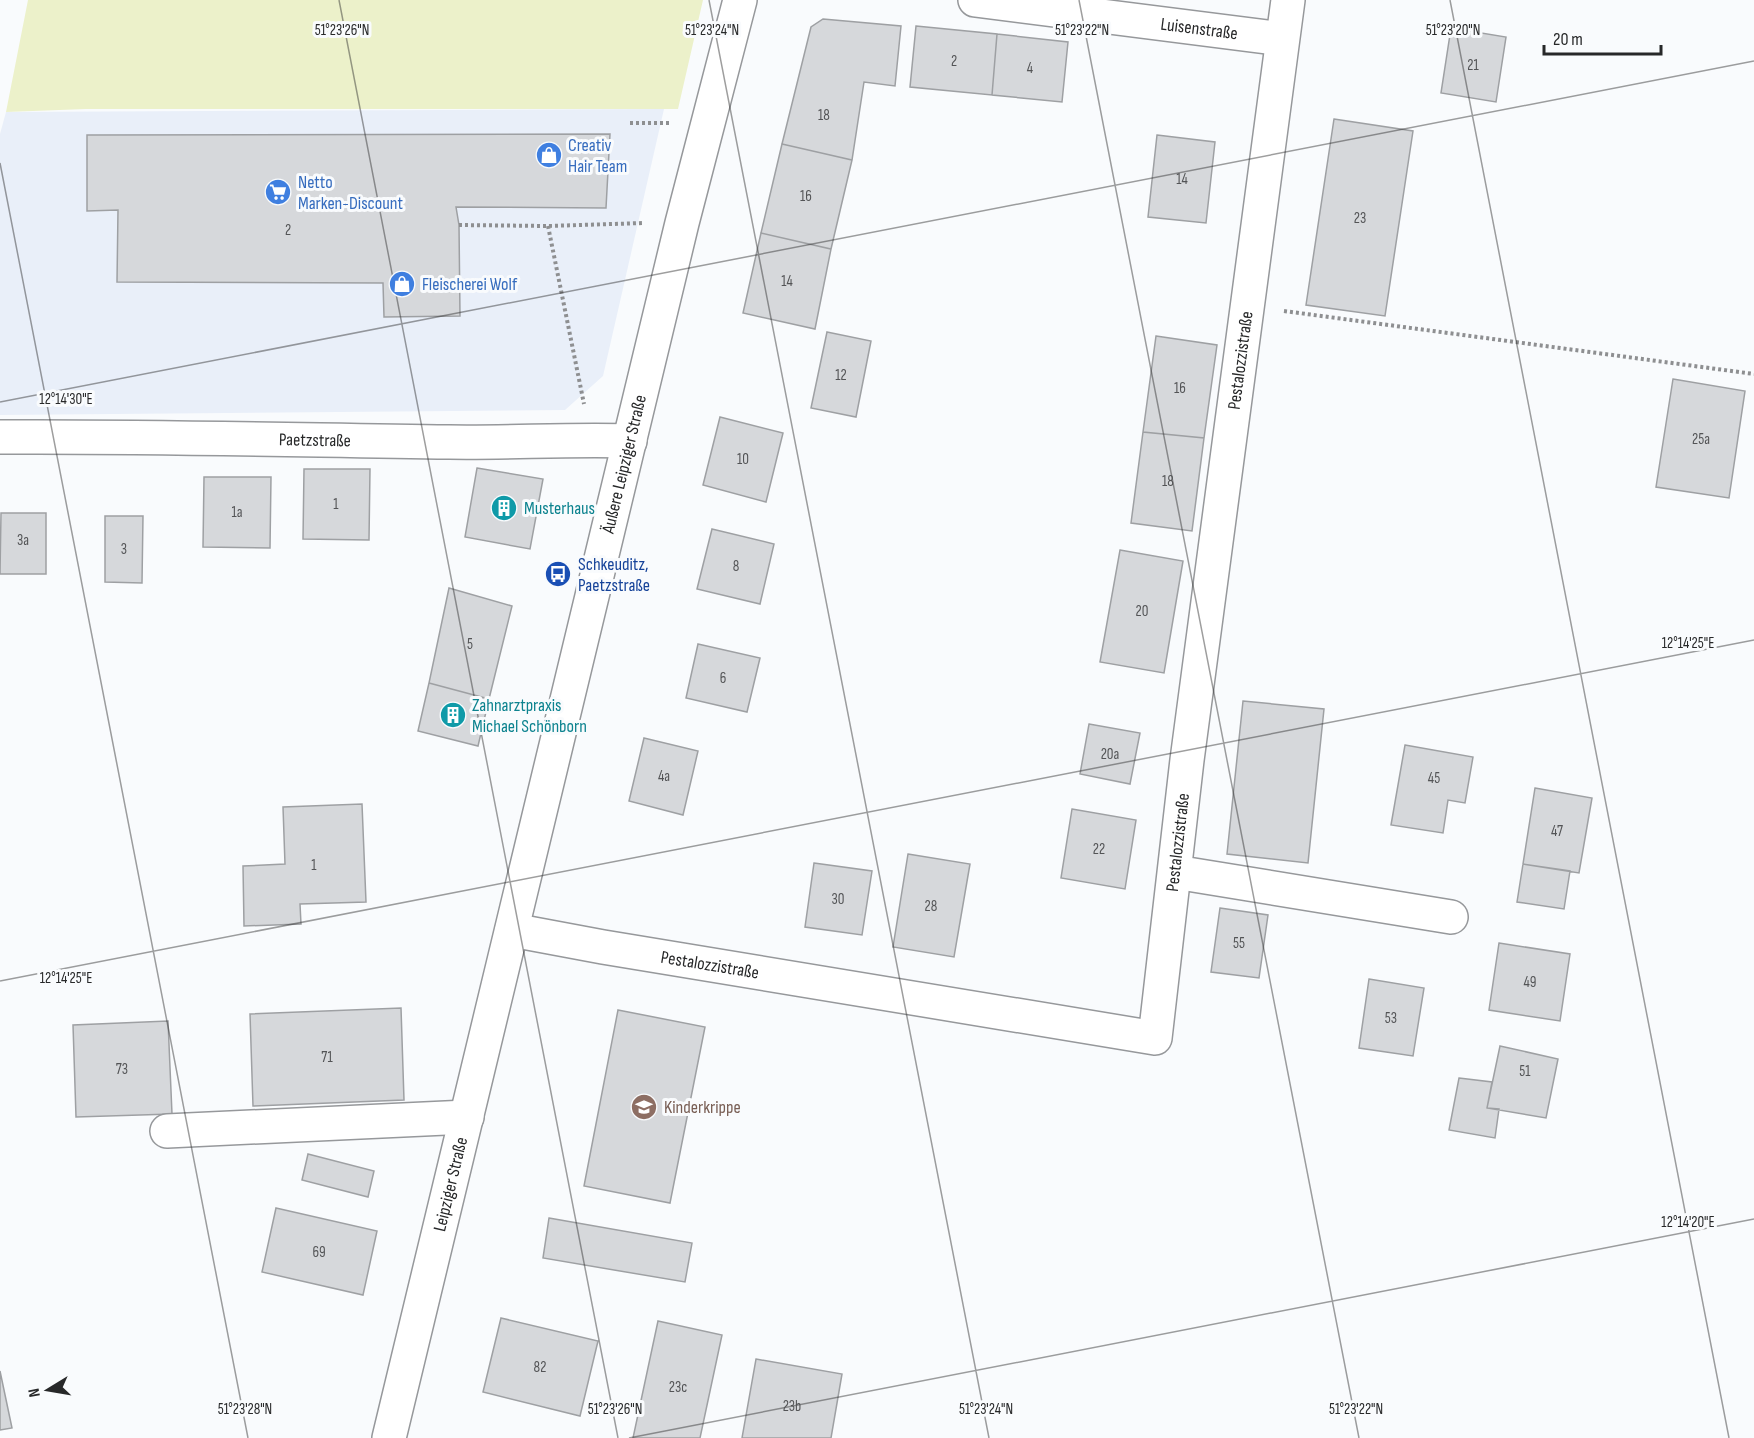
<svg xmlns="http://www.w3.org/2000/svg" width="1754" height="1438" font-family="'Sofia Sans Condensed',sans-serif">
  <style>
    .built { fill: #e9eff9 }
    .green { fill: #ecf1ca }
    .building { fill: #d6d8db; stroke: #9ea0a3; stroke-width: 1.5 }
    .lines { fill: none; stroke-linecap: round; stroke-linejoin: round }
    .minor-casing { stroke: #96989b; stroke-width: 36 }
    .path { stroke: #8e8f91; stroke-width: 4; stroke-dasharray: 3 3; stroke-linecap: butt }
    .minor { stroke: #fff; stroke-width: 33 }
    .ticks { fill: none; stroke: #272829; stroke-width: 1.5; stroke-opacity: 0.45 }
    .labels { text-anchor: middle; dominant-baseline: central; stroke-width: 6; stroke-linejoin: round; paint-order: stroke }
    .number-label { font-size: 15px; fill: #535456 }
    .street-label { font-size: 18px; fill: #272829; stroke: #f9fbfd }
    .shop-label { font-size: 18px; fill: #366cbe; stroke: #f9fbfd; text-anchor: start }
    .culture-label { font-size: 18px; fill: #0d838f; stroke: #f9fbfd; text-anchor: start }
    .transit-label { font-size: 18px; fill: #164399; stroke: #f9fbfd; text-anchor: start }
    .education-label { font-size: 18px; fill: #785e54; stroke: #f9fbfd; text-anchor: start }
    .ticks-label { font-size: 15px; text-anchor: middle; fill: #272829; stroke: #f9fbfd; stroke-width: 6; stroke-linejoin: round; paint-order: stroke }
  </style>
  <rect width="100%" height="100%" fill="#f9fbfd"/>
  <!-- built -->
  <path class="built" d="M664,109L603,376L565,410L0,415V134L6,112Z"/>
  <!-- green -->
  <path class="green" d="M28,0H703L678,109H86L6,112Z"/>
  <!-- building -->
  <path class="building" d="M823,19L901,26L895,86L864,82L852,160L782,144L811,27Z
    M916,26L997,34L992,95L910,87Z
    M1451,28L1506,37L1496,102L1441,93Z
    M997,34L1068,42L1062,102L992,95Z
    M1334,119L1413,131L1385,316L1306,305Z
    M610,134L606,208L456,207L459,225L460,316L384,317L383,283L117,282L118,210L87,211V135Z
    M1157,135L1215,142L1206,223L1148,217Z
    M782,144L852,160L831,249L761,233Z
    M761,233L831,249L815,329L743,313Z
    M827,332L871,341L856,417L811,408Z
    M1156,336L1217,345L1204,438L1143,432Z
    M1673,379L1745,391L1729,498L1656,487Z
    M720,417L783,433L766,502L703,485Z
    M1143,432L1204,438L1192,531L1131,523Z
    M477,468L543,479L530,549L465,537Z
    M304,469H370L369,540L303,539Z
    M204,477H271L270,548L203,547Z
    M1,513H46V574H0Z
    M105,516H143L142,583L105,582Z
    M712,529L774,544L760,604L697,589Z
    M1120,550L1183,561L1164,673L1100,662Z
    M449,588L512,606L489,699L429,683Z
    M698,644L760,658L747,712L686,698Z
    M429,683L489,699L478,746L418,731Z
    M1243,701L1324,709L1308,863L1227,854Z
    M1089,724L1140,733L1130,784L1080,774Z
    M644,738L698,751L683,815L629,801Z
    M1405,745L1473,757L1465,803L1448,800L1443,833L1391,825Z
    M1535,788L1592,798L1579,873L1523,864Z
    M362,804L366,902L300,904L301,924L244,926L243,866L285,864L283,807Z
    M1072,809L1136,820L1125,889L1061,878Z
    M908,854L970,864L954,957L893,947Z
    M814,863L872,871L862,935L805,927Z
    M1523,864L1570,871L1564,909L1517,902Z
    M1220,908L1268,915L1259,978L1211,972Z
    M1499,943L1570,954L1560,1021L1489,1010Z
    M1369,979L1424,988L1413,1056L1359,1048Z
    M401,1008L404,1100L253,1106L250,1014Z
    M618,1010L705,1027L670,1203L584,1186Z
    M168,1021L172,1114L76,1117L73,1025Z
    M1500,1046L1558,1059L1546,1118L1487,1108Z
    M1459,1078L1492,1082L1487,1108L1499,1109L1495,1138L1449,1130Z
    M308,1154L374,1171L368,1197L302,1180Z
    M276,1208L377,1231L363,1295L262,1272Z
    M549,1218L692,1243L685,1282L543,1258Z
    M501,1318L598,1341L580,1416L483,1392Z
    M658,1321L722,1335L700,1438H633Z
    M756,1359L842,1374L831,1438H742Z
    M0,1371L12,1428L0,1430Z"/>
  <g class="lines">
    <!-- minor casing -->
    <g class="minor-casing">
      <g id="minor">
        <path id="s1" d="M975,0L1282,39"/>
        <path id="s2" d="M0,437C150,436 299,440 449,442C509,443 570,439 630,441"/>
        <path d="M1175,872L1451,917"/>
        <path id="s3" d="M512,930L603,947L1155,1038L1187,760L1288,0"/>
        <path d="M167,1131L467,1117"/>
        <path id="s4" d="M389,1438L682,223L740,0"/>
      </g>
    </g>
    <!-- path -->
    <path class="path" d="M630,123H671
      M459,225L548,226L644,223
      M548,226L584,404
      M1284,311L1754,374"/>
    <!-- minor -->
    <use href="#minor" class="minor"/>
  </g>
  <!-- ticks -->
  <path class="ticks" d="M339,0L618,1438M709,0L989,1438M1079,0L1359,1438M1450,0L1729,1438M0,163L248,1438M0,402L1754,61M0,981L1754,640M629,1438L1754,1219"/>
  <!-- icons -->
  <defs>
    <g id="shop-disc" transform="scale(1.35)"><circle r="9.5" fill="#3f7fe0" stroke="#f9fbfd"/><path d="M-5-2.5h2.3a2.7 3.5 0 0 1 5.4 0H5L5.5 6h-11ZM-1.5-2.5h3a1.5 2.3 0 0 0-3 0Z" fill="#fff"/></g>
    <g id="supermarket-disc" transform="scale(1.35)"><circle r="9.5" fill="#3f7fe0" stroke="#f9fbfd"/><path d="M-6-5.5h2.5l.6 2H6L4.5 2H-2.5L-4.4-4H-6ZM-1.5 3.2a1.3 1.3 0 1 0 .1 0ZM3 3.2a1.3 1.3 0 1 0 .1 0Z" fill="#fff"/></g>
    <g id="building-disc" transform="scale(1.35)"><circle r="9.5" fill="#0f9aa8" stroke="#f9fbfd"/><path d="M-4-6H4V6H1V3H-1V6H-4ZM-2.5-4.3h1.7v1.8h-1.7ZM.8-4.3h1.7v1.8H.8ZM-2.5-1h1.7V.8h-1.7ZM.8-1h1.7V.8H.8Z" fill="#fff"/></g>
    <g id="bus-disc" transform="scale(1.35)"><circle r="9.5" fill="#1a4fb4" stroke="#f9fbfd"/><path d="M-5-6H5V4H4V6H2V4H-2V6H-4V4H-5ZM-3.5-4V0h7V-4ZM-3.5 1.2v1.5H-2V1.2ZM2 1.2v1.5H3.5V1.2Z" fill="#fff"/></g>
    <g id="school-disc" transform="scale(1.35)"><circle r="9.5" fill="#8d6e63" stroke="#f9fbfd"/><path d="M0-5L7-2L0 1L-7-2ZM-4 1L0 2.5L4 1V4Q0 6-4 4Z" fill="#fff"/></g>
  </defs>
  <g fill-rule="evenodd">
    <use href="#shop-disc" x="549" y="155"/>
    <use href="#supermarket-disc" x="278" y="192"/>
    <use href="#shop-disc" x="402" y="284"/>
    <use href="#building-disc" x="504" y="508"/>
    <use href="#bus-disc" x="558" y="574"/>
    <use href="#building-disc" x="453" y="715"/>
    <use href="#school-disc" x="644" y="1107"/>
  </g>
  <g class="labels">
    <!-- number labels -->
    <g class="number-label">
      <text x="954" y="61">2</text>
      <text x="1473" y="65">21</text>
      <text x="1030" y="68">4</text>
      <text x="824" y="115">18</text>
      <text x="1182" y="179">14</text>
      <text x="806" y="196">16</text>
      <text x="1360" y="218">23</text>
      <text x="288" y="230">2</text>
      <text x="787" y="281">14</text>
      <text x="841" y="375">12</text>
      <text x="1180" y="388">16</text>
      <text x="1701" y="439">25a</text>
      <text x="743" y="459">10</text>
      <text x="1168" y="481">18</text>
      <text x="336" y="504">1</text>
      <text x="237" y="512">1a</text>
      <text x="23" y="540">3a</text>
      <text x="124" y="549">3</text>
      <text x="736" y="566">8</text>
      <text x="1142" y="611">20</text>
      <text x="470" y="644">5</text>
      <text x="723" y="678">6</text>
      <text x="1110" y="754">20a</text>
      <text x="664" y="776">4a</text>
      <text x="1434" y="778">45</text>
      <text x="1557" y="831">47</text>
      <text x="1099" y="849">22</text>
      <text x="314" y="865">1</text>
      <text x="838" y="899">30</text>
      <text x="931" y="906">28</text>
      <text x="1239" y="943">55</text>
      <text x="1530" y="982">49</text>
      <text x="1391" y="1018">53</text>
      <text x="327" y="1057">71</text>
      <text x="122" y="1069">73</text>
      <text x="1525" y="1071">51</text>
      <text x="319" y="1252">69</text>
      <text x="540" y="1367">82</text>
      <text x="678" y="1387">23c</text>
      <text x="792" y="1406">23b</text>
    </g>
    <!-- street labels -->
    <g class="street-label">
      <text stroke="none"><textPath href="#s1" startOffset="226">Luisenstraße</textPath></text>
      <text stroke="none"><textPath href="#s3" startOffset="1335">Pestalozzistraße</textPath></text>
      <text stroke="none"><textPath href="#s2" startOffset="315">Paetzstraße</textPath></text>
      <text stroke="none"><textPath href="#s4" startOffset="1002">Äußere Leipziger Straße</textPath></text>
      <text stroke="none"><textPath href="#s3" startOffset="849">Pestalozzistraße</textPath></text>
      <text stroke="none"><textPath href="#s3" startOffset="201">Pestalozzistraße</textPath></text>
      <text stroke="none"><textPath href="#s4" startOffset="261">Leipziger Straße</textPath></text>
    </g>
    <!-- shop labels -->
    <g class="shop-label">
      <text x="568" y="145">Creativ<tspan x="568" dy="21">Hair Team</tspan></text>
      <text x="298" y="182">Netto<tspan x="298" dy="21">Marken-Discount</tspan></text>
      <text x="422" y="284">Fleischerei Wolf</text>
    </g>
    <!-- culture labels -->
    <g class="culture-label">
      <text x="524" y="508">Musterhaus</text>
      <text x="472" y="705">Zahnarztpraxis<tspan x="472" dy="21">Michael Schönborn</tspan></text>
    </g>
    <!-- transit labels -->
    <g class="transit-label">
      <text x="578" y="564">Schkeuditz,<tspan x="578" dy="21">Paetzstraße</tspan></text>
    </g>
    <!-- education labels -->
    <g class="education-label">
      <text x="664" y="1107">Kinderkrippe</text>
    </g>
  </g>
  <g class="ticks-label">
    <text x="342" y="35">51°23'26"N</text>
    <text x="712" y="35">51°23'24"N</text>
    <text x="1082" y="35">51°23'22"N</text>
    <text x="1453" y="35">51°23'20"N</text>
    <text x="66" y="404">12°14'30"E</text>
    <text x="1688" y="648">12°14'25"E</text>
    <text x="66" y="983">12°14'25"E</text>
    <text x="1688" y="1227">12°14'20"E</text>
    <text x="245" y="1414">51°23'28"N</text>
    <text x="615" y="1414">51°23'26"N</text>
    <text x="986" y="1414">51°23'24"N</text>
    <text x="1356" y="1414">51°23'22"N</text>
  </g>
  <!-- north arrow -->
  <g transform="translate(48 1390) rotate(259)" stroke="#f9fbfd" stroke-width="4.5" paint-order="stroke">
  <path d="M0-4.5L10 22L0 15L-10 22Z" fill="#272829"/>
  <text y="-9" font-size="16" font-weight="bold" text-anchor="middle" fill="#272829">N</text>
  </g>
  <!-- scale -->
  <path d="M1544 45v9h117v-9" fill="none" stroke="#272829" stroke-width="3"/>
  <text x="1553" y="45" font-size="18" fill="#272829" stroke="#f9fbfd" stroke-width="4.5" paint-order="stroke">20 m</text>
</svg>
